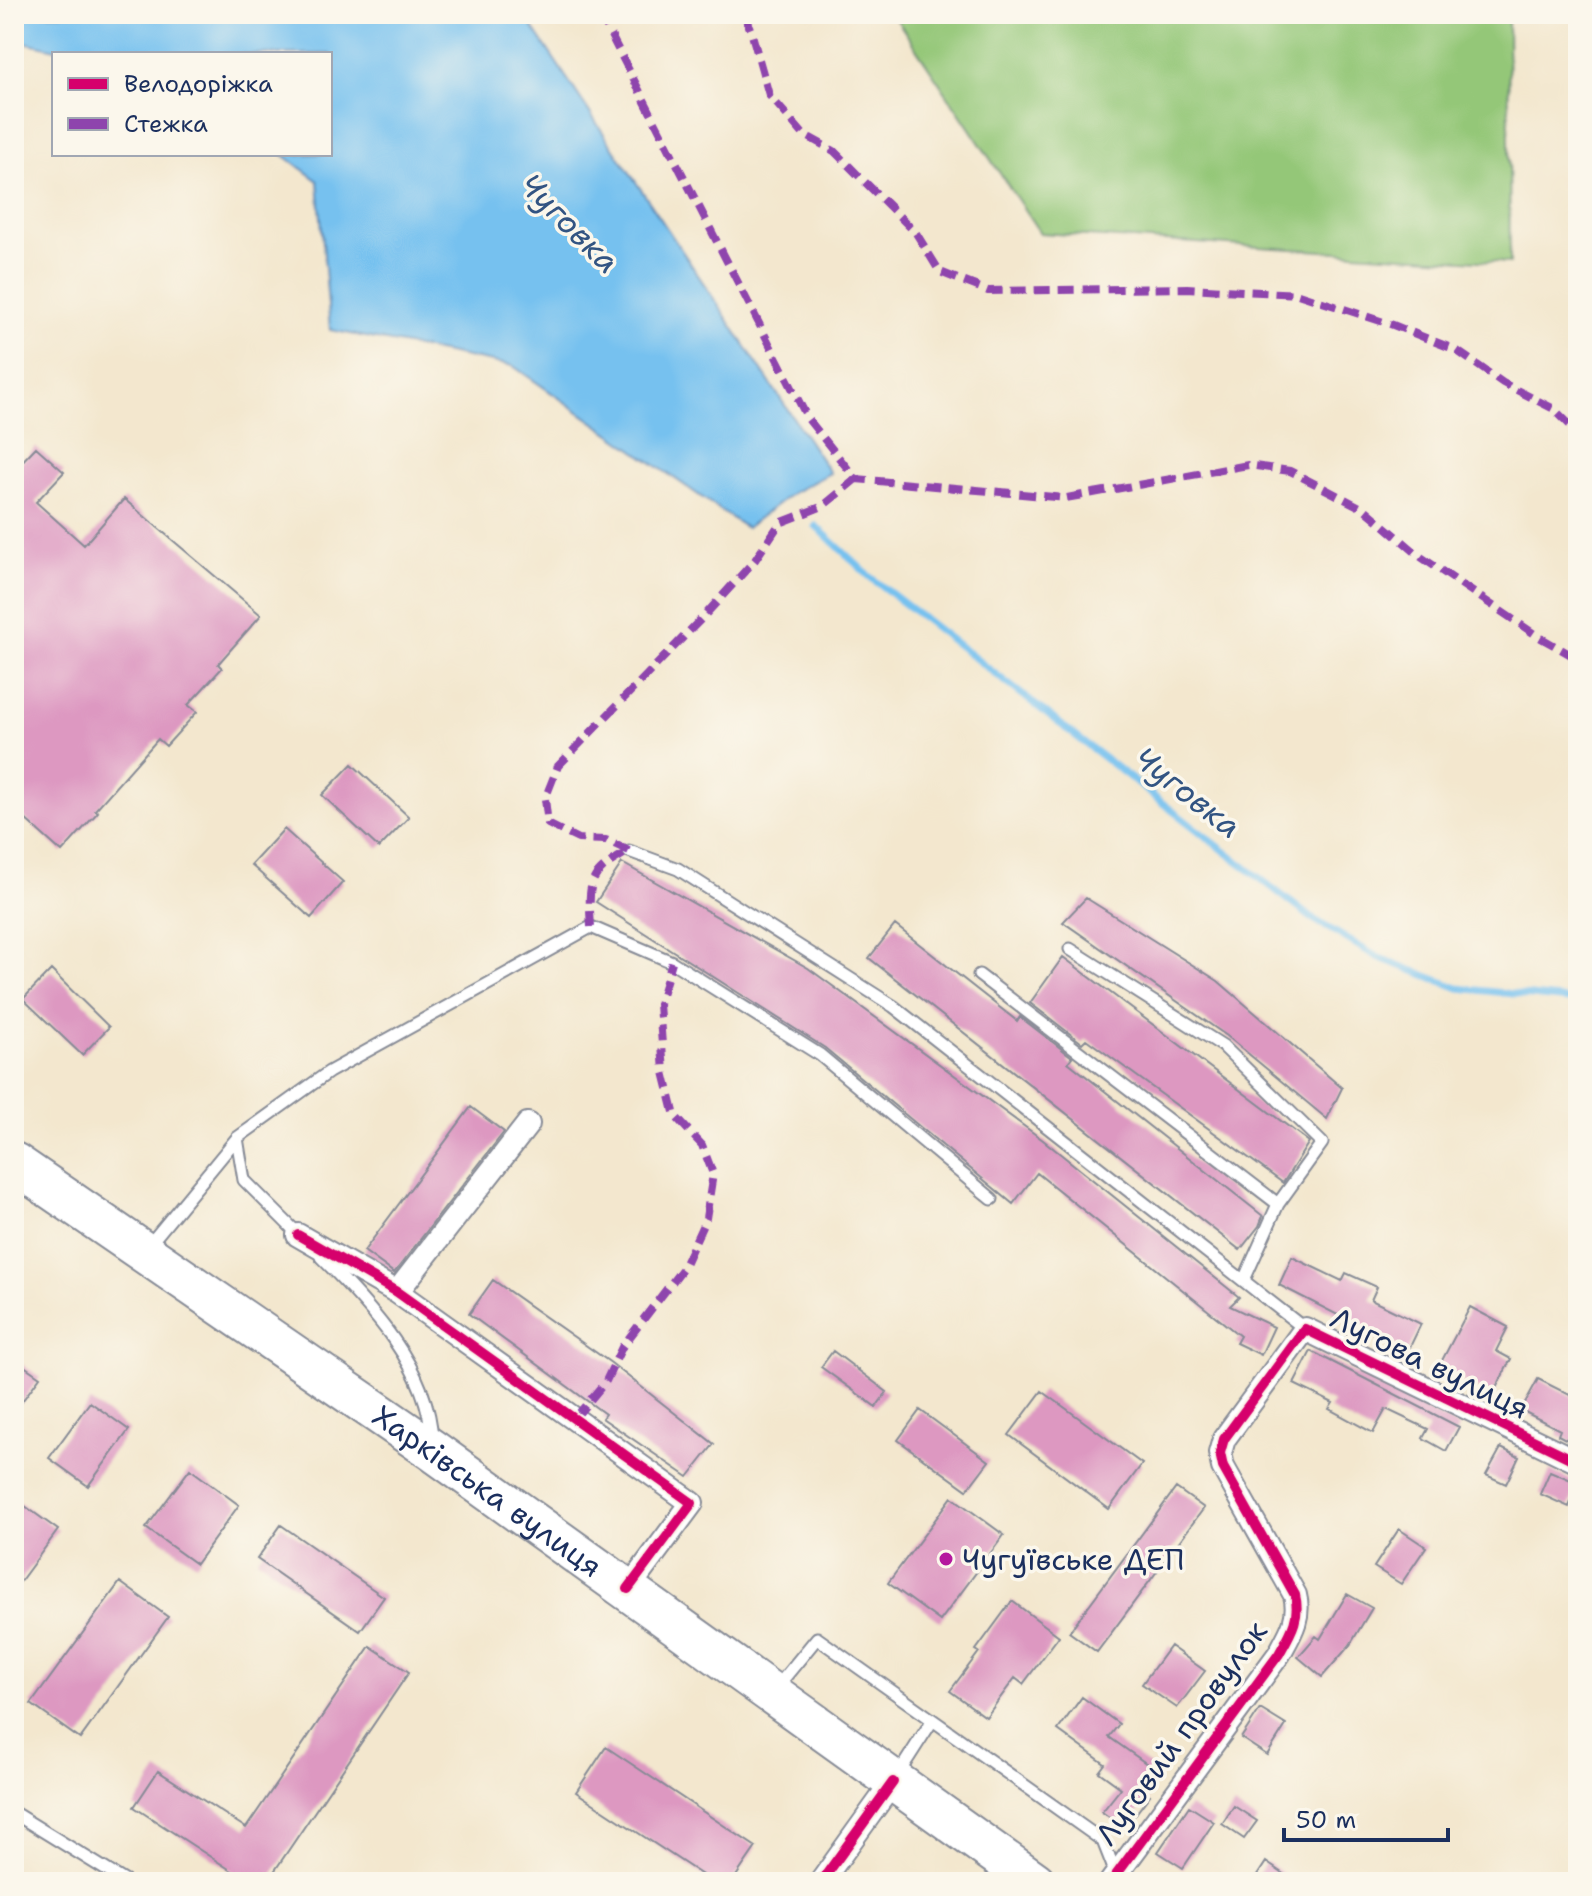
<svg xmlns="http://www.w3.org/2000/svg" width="1592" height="1896" font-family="'Shantell Sans',sans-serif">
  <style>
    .green { fill: #94c778; stroke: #587b6b; stroke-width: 2 }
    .water { fill: #76c1ef; stroke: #4878a6; stroke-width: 2 }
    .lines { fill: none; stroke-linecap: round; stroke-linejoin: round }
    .stream { stroke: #76c1ef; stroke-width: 7 }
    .building { fill: #dd98c1 }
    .lane-casing { stroke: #878b96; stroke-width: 15 }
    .street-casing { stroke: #878b96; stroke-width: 26 }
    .highway-casing { stroke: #878b96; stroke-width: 44 }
    .lane { stroke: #fff; stroke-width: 11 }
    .street { stroke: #fff; stroke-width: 22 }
    .highway { stroke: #fff; stroke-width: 40 }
    .quiet { stroke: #8e44ad; stroke-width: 8; stroke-dasharray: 16 8; stroke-linecap: butt }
    .cycleway-casing { stroke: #fbf7ec; stroke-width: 15 }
    .cycleway { stroke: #d6006c; stroke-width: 10 }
    .poi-dot { fill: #b5179e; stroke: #fbf7ec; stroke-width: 3 }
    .labels { text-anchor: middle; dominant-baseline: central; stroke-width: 7; stroke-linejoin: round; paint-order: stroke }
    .street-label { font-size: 30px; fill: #1b2f5e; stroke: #fbf7ec }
    .poi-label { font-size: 30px; fill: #1b2f5e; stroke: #fbf7ec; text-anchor: start }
    .water-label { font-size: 32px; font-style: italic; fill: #325482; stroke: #fbf7ec }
  </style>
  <rect width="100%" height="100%" fill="#fbf7ec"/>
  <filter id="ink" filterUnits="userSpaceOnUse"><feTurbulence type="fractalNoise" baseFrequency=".0125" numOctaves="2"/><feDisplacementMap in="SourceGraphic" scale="16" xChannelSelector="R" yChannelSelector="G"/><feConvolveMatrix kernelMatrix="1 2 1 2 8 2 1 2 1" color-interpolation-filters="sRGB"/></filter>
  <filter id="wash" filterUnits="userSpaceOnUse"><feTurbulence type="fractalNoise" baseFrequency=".006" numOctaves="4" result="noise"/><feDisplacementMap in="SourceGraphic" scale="32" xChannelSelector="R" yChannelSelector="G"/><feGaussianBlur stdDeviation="1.8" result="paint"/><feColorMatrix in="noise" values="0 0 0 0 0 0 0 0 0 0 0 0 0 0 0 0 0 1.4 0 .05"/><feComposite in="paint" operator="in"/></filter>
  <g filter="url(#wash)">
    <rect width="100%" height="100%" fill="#f3e7ce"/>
    <!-- green -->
    <path class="green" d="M893,14H1508L1510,263L1040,233Z"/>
    <!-- water -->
    <path class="water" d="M14,14H524L830,473L792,493L746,528L513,366L330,330L318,181L282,154H330V54H79L14,40Z"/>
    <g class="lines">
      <!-- stream -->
      <path class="stream" d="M816,526L870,577L1310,917L1377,957L1459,988L1578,1001"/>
    </g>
    <g id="blocks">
      <!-- building -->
      <path class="building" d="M36,447L64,472L36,502L84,545L124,499L261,615L218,664L222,668L188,705L197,712L166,746L158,739L95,810L98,812L62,852L14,809V470Z
        M352,764L409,817L379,848L322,795Z
        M284,829L343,882L311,918L251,865Z
        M622,863L808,968L1043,1140L1239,1297L1230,1306L1274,1327L1261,1355L1236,1343L1240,1336L1037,1173L1013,1204L825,1048L596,902Z
        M1086,898L1218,981L1342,1088L1327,1119L1227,1036L1063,922Z
        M895,925L1017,1021L1020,1017L1072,1057L1068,1062L1263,1216L1259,1226L1240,1250L869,958Z
        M1063,957L1309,1142L1283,1183L1086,1039L1082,1043L1030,1003Z
        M51,970L109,1027L82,1055L23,999Z
        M471,1107L504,1132L394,1273L364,1251Z
        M1292,1257L1342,1281L1346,1273L1377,1287L1371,1300L1421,1324L1408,1351L1279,1285Z
        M493,1280L611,1363L714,1444L688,1477L602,1418L605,1414L469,1314Z
        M1470,1307L1508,1327L1496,1351L1511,1359L1492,1396L1438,1368Z
        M833,1351L887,1392L876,1407L821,1367Z
        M1311,1351L1459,1427L1446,1451L1423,1438L1428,1429L1386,1409L1373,1433L1329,1409L1333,1403L1294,1384Z
        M14,1359L40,1377L14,1412Z
        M1538,1379L1578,1399V1440L1575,1438L1573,1443L1558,1435L1560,1430L1521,1410Z
        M1042,1391L1142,1464L1109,1509L1009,1435Z
        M90,1402L129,1430L88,1486L49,1458Z
        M920,1410L989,1461L967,1490L898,1440Z
        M1501,1448L1519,1457L1506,1484L1486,1475Z
        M190,1469L239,1505L196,1564L146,1528Z
        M1550,1471L1578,1483L1569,1507L1540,1494Z
        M1176,1488L1204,1508L1097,1652L1069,1632Z
        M952,1497L1004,1535L940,1621L888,1583Z
        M14,1498L58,1530L14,1590Z
        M281,1525L384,1597L360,1631L257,1559Z
        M1399,1529L1426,1547L1401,1584L1374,1567Z
        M120,1582L168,1617L80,1739L31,1704Z
        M1347,1594L1372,1608L1350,1645L1322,1677L1298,1657L1316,1636L1320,1639Z
        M1012,1601L1059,1636L1023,1684L1015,1678L986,1717L950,1691L979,1652L976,1650Z
        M370,1646L409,1672L267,1882H249L134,1807L158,1771L246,1828Z
        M1170,1646L1205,1671L1177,1708L1142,1684Z
        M1082,1697L1119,1724L1109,1737L1154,1769L1140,1788L1150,1795L1125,1828L1102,1812L1121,1788L1099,1772L1105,1764L1058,1730Z
        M1260,1709L1286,1725L1267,1755L1241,1738Z
        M606,1747L756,1847L732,1882H713L576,1792Z
        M1189,1806L1214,1822L1183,1868L1158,1852Z
        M1234,1806L1257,1821L1244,1839L1222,1824Z
        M1266,1862L1295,1882H1253Z"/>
    </g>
  </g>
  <g filter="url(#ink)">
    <use href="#blocks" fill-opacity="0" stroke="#878b96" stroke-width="2"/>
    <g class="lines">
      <!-- lane casing -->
      <g class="lane-casing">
        <path id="lane" d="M629,851L678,869L893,1006L1305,1329
          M1070,949L1223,1046L1322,1143L1278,1204
          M979,975L1278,1204L1244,1280
          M237,1138L244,1180L301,1237
          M149,1245L237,1138L329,1072L591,927L672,962L820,1055L992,1199
          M321,1257C370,1306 429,1368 432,1440
          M776,1688L817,1638L1103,1841L1116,1874
          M898,1774L932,1721
          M14,1813L126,1882"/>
      </g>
      <!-- street casing -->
      <g class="street-casing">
        <path id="street" d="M298,1235L397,1292L692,1503L628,1589
          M397,1292L528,1124
          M821,1882L893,1782
          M1111,1882L1279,1654C1290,1634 1301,1618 1295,1595L1223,1467L1220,1453L1224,1439L1305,1329L1578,1462"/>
      </g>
      <!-- highway casing -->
      <g class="highway-casing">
        <g id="highway">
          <path id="s1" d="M14,1163L432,1450L1035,1882"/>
        </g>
      </g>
      <!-- lane -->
      <use href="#lane" class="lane"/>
      <!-- street -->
      <use href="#street" class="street"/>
      <!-- highway -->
      <use href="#highway" class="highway"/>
      <!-- quiet -->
      <path class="quiet" d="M600,14L808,419L856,479L1066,498L1248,465L1290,471L1366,510L1421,557L1536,635L1578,659
        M744,14L751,31L769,95L803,134L834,151L916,233L940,272L988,291L1187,288L1298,294L1393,325L1456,350L1503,383L1554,409L1578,433
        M629,851L606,840L578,839L548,824L545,799L558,766L705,615L755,560L780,523L823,506L856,479
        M591,927C588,881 587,875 629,851
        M575,1418L606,1381L622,1347L683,1268L706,1218L713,1174L702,1145L675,1116L664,1072L659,1004L672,962"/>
      <!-- cycleway casing -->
      <g class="cycleway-casing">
        <path id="cycleway" d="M298,1235L397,1292L692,1503L628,1589
          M821,1882L893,1782
          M1111,1882L1279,1654C1290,1634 1301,1618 1295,1595L1223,1467L1220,1453L1224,1439L1305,1329L1578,1462"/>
      </g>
      <!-- cycleway -->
      <use href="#cycleway" class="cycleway"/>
    </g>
  </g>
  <!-- markers -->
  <circle class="poi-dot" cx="946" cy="1559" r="8"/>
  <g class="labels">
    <!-- street labels -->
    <g class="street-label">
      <text transform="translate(1430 1363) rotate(26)">Лугова вулиця</text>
      <text stroke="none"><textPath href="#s1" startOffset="576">Харківська вулиця</textPath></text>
      <text transform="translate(1181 1733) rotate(-54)">Луговий провулок</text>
    </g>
    <!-- poi labels -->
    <g class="poi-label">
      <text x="962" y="1559">Чугуївське ДЕП</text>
    </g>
    <!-- water labels -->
    <g class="water-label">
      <text transform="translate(570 223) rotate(45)">Чуговка</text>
      <text transform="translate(1188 792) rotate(38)">Чуговка</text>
    </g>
  </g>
  <!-- margin -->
  <rect width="1592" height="1896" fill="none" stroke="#fbf7ec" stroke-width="48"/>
  <!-- legend -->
  <rect x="52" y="52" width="280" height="104" fill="#fbf7ec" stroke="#a1a7b3" stroke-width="2"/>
  <rect x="68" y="78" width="40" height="12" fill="#d6006c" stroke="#a1a7b3" stroke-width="2"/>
  <text x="124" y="92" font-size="24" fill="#1b2f5e">Велодоріжка</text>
  <rect x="68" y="118" width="40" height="12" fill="#8e44ad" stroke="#a1a7b3" stroke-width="2"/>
  <text x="124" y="132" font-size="24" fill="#1b2f5e">Стежка</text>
  <!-- scale -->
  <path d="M1284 1828v12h164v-12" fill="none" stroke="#1b2f5e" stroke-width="4"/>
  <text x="1296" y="1828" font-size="24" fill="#1b2f5e" stroke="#fbf7ec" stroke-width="6" paint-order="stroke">50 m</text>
</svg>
